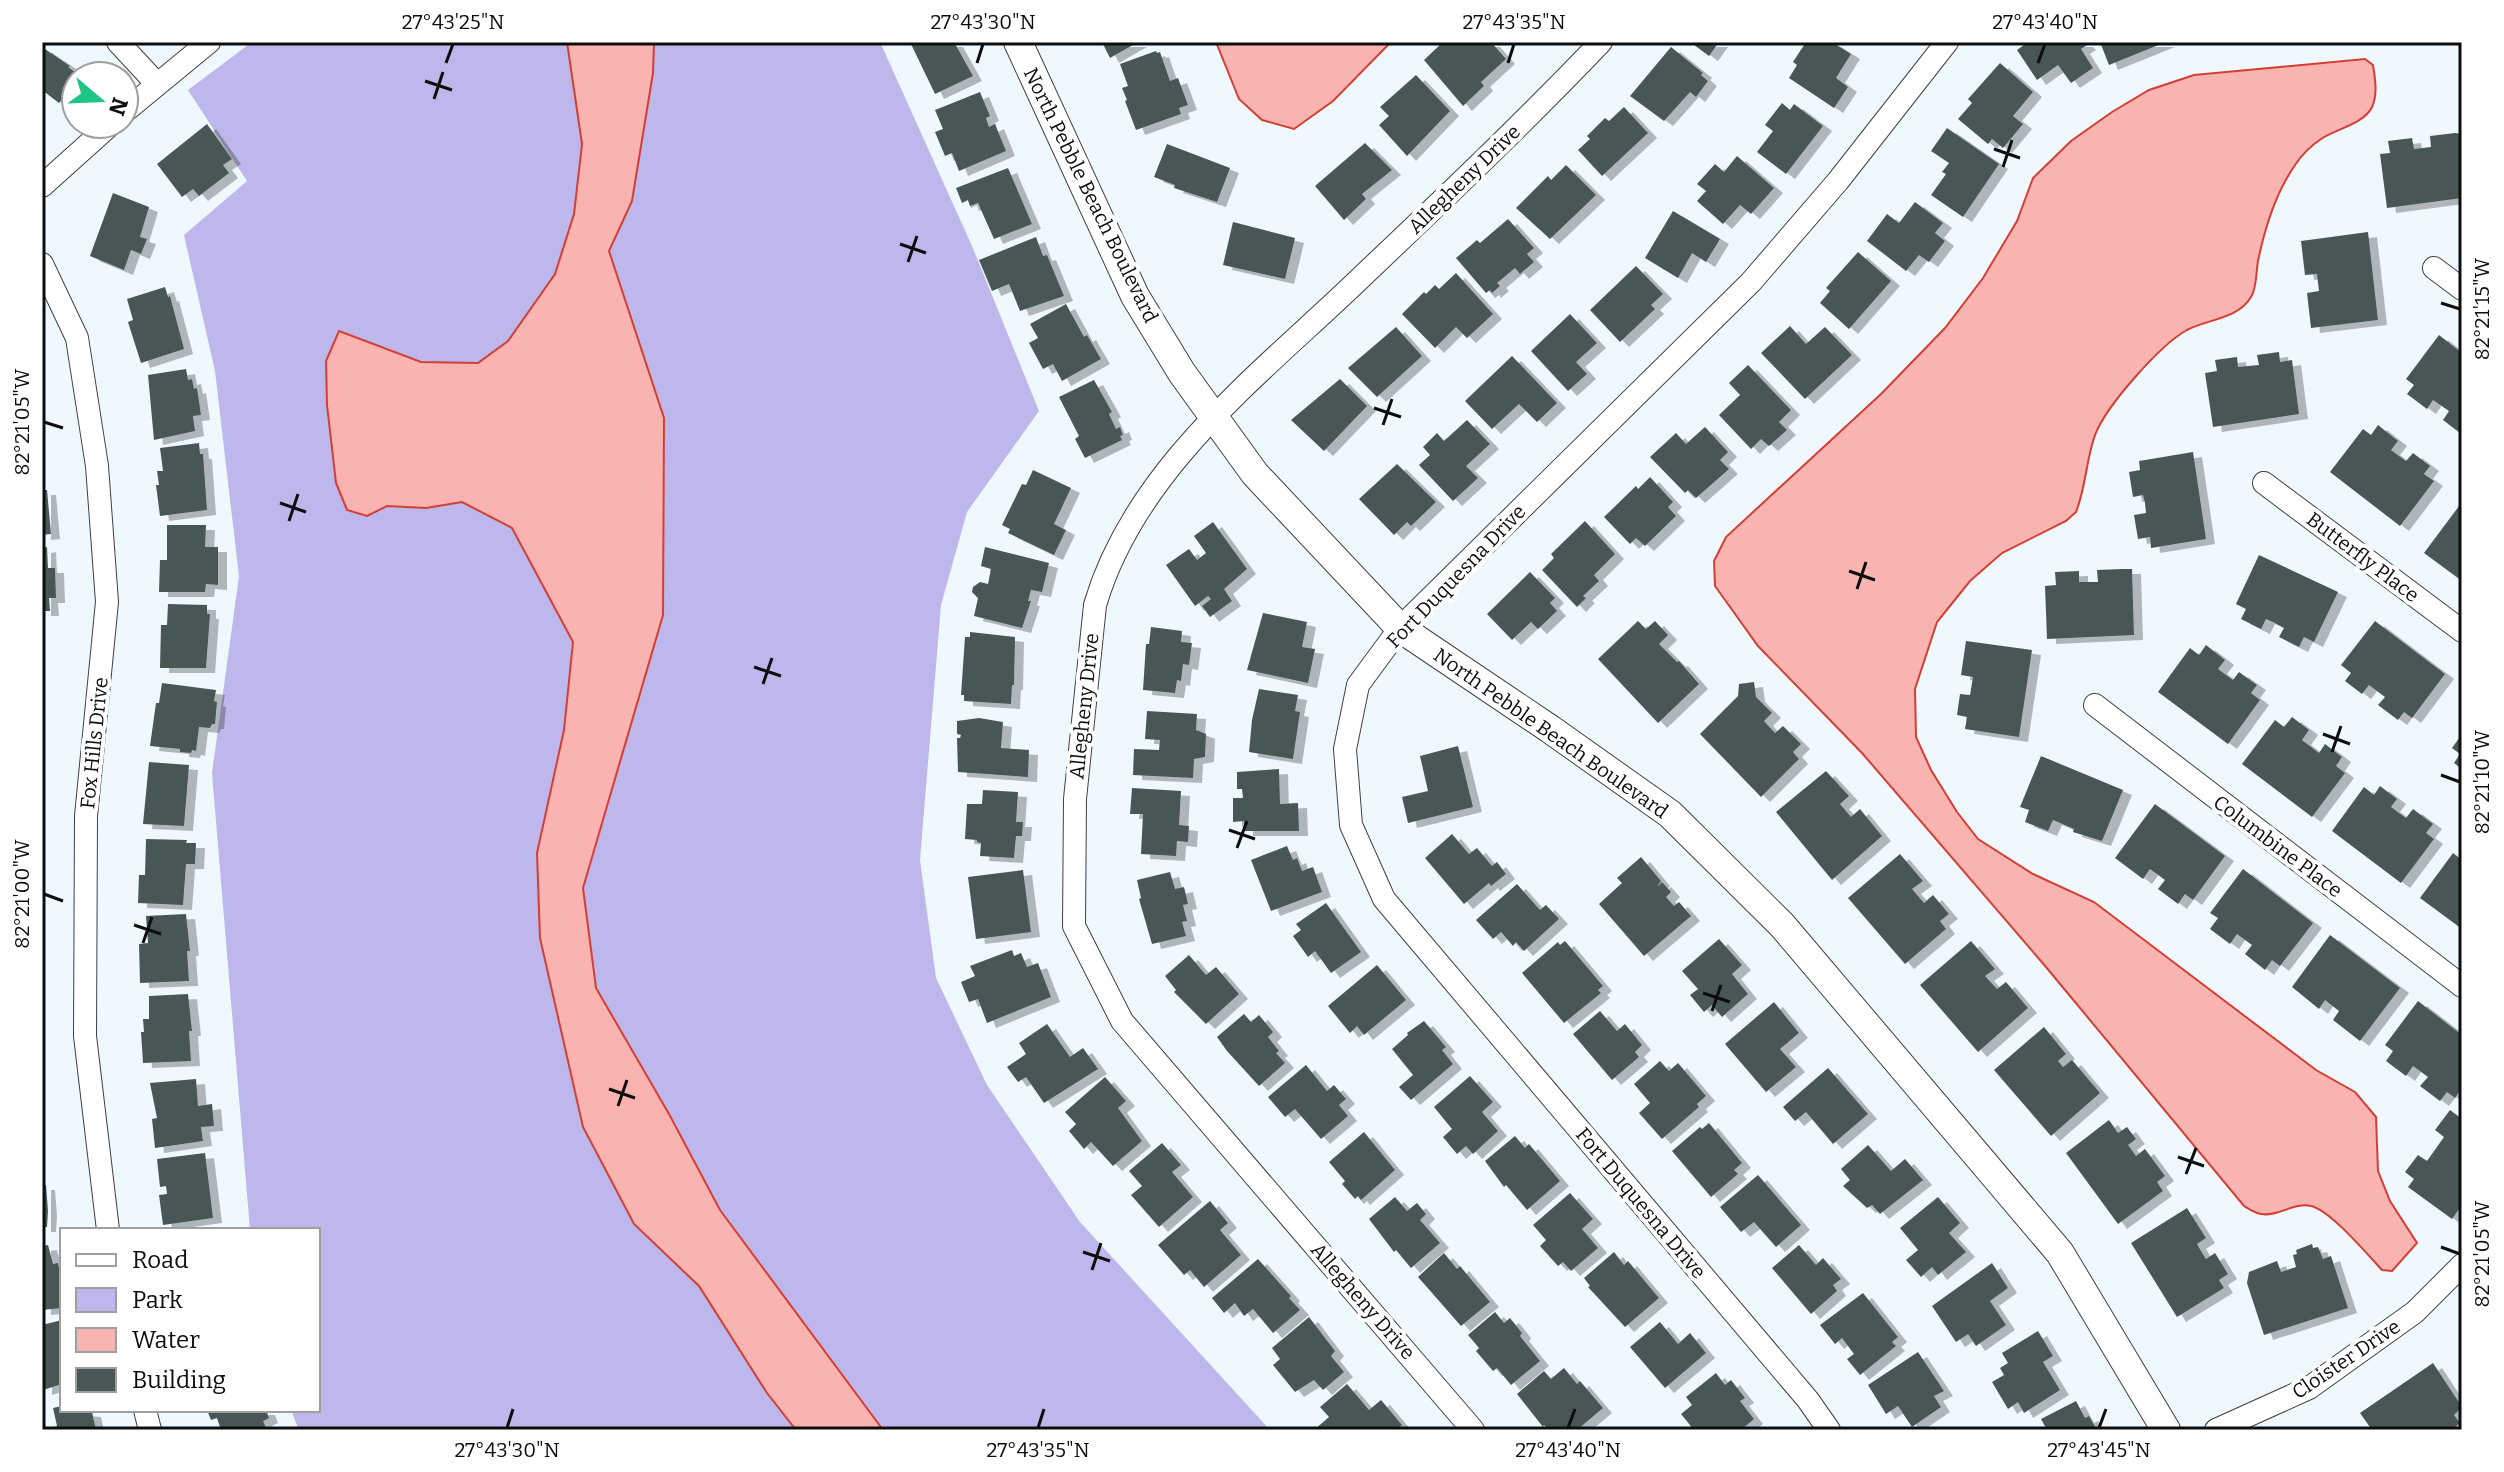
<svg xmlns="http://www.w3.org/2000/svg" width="2504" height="1472" font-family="Bitter,serif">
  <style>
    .green { fill: #beb7eb }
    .water { fill: #f9b4b1; stroke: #d33f35; stroke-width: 2 }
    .building { fill: #4a5757; filter: url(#shadow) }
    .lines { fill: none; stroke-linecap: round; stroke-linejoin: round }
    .minor-casing { stroke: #414141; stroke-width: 24 }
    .tertiary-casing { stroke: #414141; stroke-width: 30 }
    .minor { stroke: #fff; stroke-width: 22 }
    .tertiary { stroke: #fff; stroke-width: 28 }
    .ticks { fill: none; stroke: #0e0e0e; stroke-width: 3 }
    .labels { text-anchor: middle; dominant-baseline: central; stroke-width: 8; stroke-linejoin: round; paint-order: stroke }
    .street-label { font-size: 20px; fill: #0e0e0e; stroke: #fff }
    .neatline { fill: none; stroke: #0e0e0e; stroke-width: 3 }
    .ticks-label { font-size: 20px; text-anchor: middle; fill: #0e0e0e }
  </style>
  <defs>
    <filter id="shadow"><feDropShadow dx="9" dy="5" stdDeviation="0" flood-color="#0004"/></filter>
  </defs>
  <rect width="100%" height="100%" fill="#eff8ff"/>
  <!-- green -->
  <path class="green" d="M252,42H880L972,246L1039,411L967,512L941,605L920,860L936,978L987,1085L1080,1222L1270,1430H299L291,1410H318V1230H250L212,773L239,576L215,371L184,235L247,181L188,90Z"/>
  <!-- water -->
  <path class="water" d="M567,42H654L653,73L632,201L609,251L664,418L663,615L583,888L596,988L669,1114L720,1210L883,1430H796L767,1393L699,1286L634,1224L583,1127L540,938L537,853L564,730L573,642L512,528L462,502L426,508L387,506L367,516L347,510L336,483L327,405L326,361L339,331L421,362L478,363L508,341L555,274L574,214L582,144Z
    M1216,42H1391L1333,101L1294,129L1262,120L1239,99Z
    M2365,59L2373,65C2375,78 2378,94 2372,107C2364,124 2335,129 2321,139C2312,145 2301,156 2295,165C2275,194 2265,227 2258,261C2256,271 2257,288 2251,297C2238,319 2208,319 2187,330C2160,345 2106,406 2095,435C2086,460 2086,487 2076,512L2066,521L2002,553L1970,581L1937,622L1915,689L1916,737L1931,770L1957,812L1978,839L2033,874L2094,902L2316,1070L2355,1092L2376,1117L2378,1171L2390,1201L2417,1243L2392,1271L2382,1270C2367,1254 2330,1210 2311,1206C2294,1202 2278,1217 2261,1214C2255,1213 2249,1209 2244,1206L2046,967L1862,753L1758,646L1715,586L1714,561L1726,537L1881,394L1945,328L1983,278L2017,221L2033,178L2071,141L2112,112L2149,90L2194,75Z"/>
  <!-- building -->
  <path class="building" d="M910,42H954L973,76L935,94Z
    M1102,42H1138L1110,58Z
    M1443,42H1491L1506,59L1481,82L1484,86L1463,106L1424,60Z
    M1690,42H1719L1709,56Z
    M1806,42L1810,45L1812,42H1832L1851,54L1836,78L1848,87L1834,108L1789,78L1797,65L1793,62Z
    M2028,42H2084L2087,45L2081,49L2093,68L2071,83L2058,65L2037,80L2017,50Z
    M2100,42H2166L2109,65Z
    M42,47L70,66L68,67L80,76H76V81L59,103L42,90Z
    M1671,47L1703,73L1701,75L1708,81L1696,97L1690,92L1664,121L1630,96Z
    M1156,51L1157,53L1160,52L1170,81L1178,78L1188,105L1179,108L1181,114L1136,130L1125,101L1127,100L1122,88L1128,86L1120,64Z
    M2000,63L2033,92L2013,116L2023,124L2003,148L1992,139L1988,144L1958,119L1972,103L1968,99Z
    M1416,75L1450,111L1407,156L1379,125L1389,116L1380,107Z
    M980,92L990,116L986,118L989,127L995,124L1006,151L959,171L952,153L945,156L935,132L943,129L935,110Z
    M1782,103L1790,110L1794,104L1823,126L1786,174L1757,152L1773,131L1765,125Z
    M1624,107L1648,133L1602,176L1578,150L1590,139L1587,136L1605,118L1609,121Z
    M207,124L232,159L223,165L229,173L199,196L193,189L182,197L157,164Z
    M1947,128L1999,164L1963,217L1931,195L1946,174L1942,172L1949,163L1931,151Z
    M2455,133L2462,134V198L2387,208L2380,154L2390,153L2388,141L2412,138L2414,149L2431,147L2430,136Z
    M1365,143L1392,170L1362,194L1366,199L1344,220L1315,186Z
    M1167,144L1230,168L1217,202L1174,188L1175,185L1154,177Z
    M1737,156L1774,188L1751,214L1740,205L1723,224L1697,201L1706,191L1697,184L1715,164L1724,172Z
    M1566,165L1596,195L1550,239L1516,208L1548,176L1551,180Z
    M1008,168L1032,224L994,239L978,203L970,206L968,200L962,203L956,188Z
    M113,193L149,207L140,237L147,239L141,254L131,250L124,270L90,256Z
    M1915,202L1943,223L1935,233L1945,241L1929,262L1919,255L1906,271L1867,241L1887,214L1899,223Z
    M1673,211L1720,239L1706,262L1692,253L1678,278L1645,258Z
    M1508,219L1534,248L1527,254L1534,262L1520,274L1515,268L1497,283L1500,286L1492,293L1490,290L1486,293L1456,258L1477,240L1480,243Z
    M1233,222L1295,238L1285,279L1223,265Z
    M2368,232L2378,320L2311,328L2307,293L2319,291L2317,274L2305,275L2301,241Z
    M1036,237L1043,256L1047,255L1064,296L1020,311L1009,284L992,291L979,260Z
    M1858,252L1891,281L1849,329L1820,303L1830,291L1826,288Z
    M1636,266L1663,294L1651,305L1655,309L1620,342L1590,310Z
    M1456,273L1493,314L1467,338L1456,327L1435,348L1402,314L1424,292L1426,294L1435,285L1439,289Z
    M165,287L168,297L170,296L184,349L141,363L128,322L133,320L127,299Z
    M1066,304L1084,337L1087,335L1101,359L1062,381L1053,364L1043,369L1029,343L1038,338L1030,324Z
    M1570,314L1597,343L1576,362L1587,374L1568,391L1531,351Z
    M1790,326L1806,344L1825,327L1852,355L1805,399L1761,353Z
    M1396,327L1422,356L1377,397L1348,368Z
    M2439,335L2462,353L2460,433L2443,420L2449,411L2433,400L2427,409L2407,394L2414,385L2406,379Z
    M2279,352L2280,362L2292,360L2299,414L2213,427L2205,373L2217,371L2215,360L2237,357L2238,367L2259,365L2257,355Z
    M1512,356L1557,403L1537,422L1519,404L1492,429L1465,401Z
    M1748,365L1791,410L1779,422L1787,430L1769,446L1761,439L1751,449L1719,415L1740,395L1729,383Z
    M186,369L188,380L192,379L194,389L197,388L201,415L193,416L195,431L154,440L148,375Z
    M1340,379L1367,406L1324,451L1291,420Z
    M1094,380L1112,412L1109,414L1116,429L1120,427L1123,435L1120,436L1122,440L1085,458L1075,439L1079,436L1059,397Z
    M1467,420L1490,444L1466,466L1478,478L1453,501L1419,465L1430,455L1423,447L1437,433L1444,441Z
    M2378,425L2398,441L2391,450L2399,456L2406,461L2413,453L2430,466L2424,474L2434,481L2400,526L2330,472L2363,429L2371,435Z
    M1705,427L1728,452L1720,460L1729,469L1696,498L1688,490L1685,493L1650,457L1676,433L1686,444Z
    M199,443L200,454H203L207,510L160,516L156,485H159L157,471H163L160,448Z
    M2193,452L2206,539L2151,548L2150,537L2138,539L2134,515L2146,513L2145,503L2143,495L2133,497L2129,472L2140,470L2139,461Z
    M1397,464L1436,502L1411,526L1407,522L1394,535L1359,499Z
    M1033,470L1071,488L1054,524L1066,530L1054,555L1008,533L1010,529L1002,525L1022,484L1026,485Z
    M1650,477L1673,502L1668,507L1676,516L1645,546L1636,538L1630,544L1604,517L1636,486L1638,489Z
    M42,490H47L51,534L42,535Z
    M2462,502V581L2424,553Z
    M1585,521L1615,554L1594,575L1599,581L1583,596L1586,598L1577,607L1542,570L1554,558L1551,554Z
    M1213,522L1247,569L1224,589L1232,601L1210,617L1202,606L1211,599L1208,596L1195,606L1166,565L1189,549L1197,560L1206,553L1194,536Z
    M167,525H206L205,547H218V585L206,584L205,592H159L160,560H167Z
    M47,547L48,568H55L56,598H49L50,611H42V548Z
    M985,547L1049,563L1042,592L1031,590L1028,601H1031L1022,628L974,616L978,598L972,592L973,587L980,582L988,584L991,569L981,566Z
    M2259,555L2338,592L2314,642L2304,637L2299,647L2279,637L2284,628L2275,623L2266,619L2261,629L2241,619L2246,609L2236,604Z
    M2122,569H2132L2134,635L2047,639L2045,586L2056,585L2055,572L2079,571V582H2098L2097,570Z
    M1530,572L1555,598L1550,603L1557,611L1538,629L1531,622L1512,640L1487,614Z
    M168,604L207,605V614H210L206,668H160L161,625H167Z
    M1263,613L1307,622L1302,647L1315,649L1308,683L1247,670Z
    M1638,621L1646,629L1655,621L1668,635L1659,644L1677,662L1679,661L1699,684L1658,723L1598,659Z
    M2375,621L2445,674L2412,718L2404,712L2398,720L2378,705L2385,697L2369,685L2362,694L2345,681L2351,673L2341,665Z
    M1151,627L1182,631L1181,642L1192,643L1189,665L1183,664L1181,681L1177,680L1175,693L1143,690L1146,644H1149Z
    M970,632L1015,637L1014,685H1012L1011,704L964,701V695H961L965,637H970Z
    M1966,641L2032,650L2019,737L1965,729L1967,717L1957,715L1960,694L1970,695L1973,677L1961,675Z
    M2206,645L2225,660L2218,669L2233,680L2239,672L2257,685L2251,693L2260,700L2228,744L2158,692L2190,648L2199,655Z
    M1754,682L1756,697L1772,713L1764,721L1775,733L1783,726L1801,744L1793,752L1799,759L1761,797L1700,734L1738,696L1739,684Z
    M162,683L216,690L214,701L217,702L215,724H212L210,728L199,727L196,751L192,750L191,753L180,752V749L150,746L156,703H159Z
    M1259,689L1298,695L1295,711L1300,712L1293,759L1249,752L1252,720Z
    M1147,711L1197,714L1196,730L1206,734L1205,757L1194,759L1193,778L1133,775L1134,749L1159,750L1160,740L1145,739Z
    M2292,717L2309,730L2302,740L2319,753L2325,744L2342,757L2336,766L2345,773L2312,817L2242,764L2275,720L2284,727Z
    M979,718L1003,722L1001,748L1029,750L1028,777L958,772L957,738H960L961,735L957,734V721Z
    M2462,734V769L2454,763L2460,754L2452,748Z
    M1458,746L1473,807L1408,823L1402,797L1428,791L1420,756Z
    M2041,756L2123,790L2102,841L2073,832L2074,829L2053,820L2048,831L2025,822L2029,810L2020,807Z
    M149,762L189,765L184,826L143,824Z
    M1279,769L1280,804L1298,803L1299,831H1244V821L1233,822V798H1243L1242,789H1237V772Z
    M1826,771L1849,796L1840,804L1851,817L1860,809L1882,836L1832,880L1776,812Z
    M2380,786L2397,799L2391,807L2406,818L2413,809L2433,824L2426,833L2434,839L2401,883L2332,831L2364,787L2374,795Z
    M1132,788L1181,791L1179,825L1189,826L1188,842L1177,841L1176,856L1141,854L1143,814H1130Z
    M983,790L1018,792L1016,822H1023L1022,836H1016L1014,858L980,856L981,843L977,842V840L965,839L967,804H982Z
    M2155,804L2225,856L2193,900L2185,894L2178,904L2158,889L2165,880L2150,869L2143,879L2115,858Z
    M1452,834L1469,854L1477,848L1492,866L1497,862L1506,874L1491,886L1489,883L1464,904L1425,858Z
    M146,839L187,840L186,843H196L195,864H186L183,905L138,903L139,875H145Z
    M1287,846L1293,860L1297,858L1302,871L1313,867L1322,892L1271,911L1251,860Z
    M2453,853L2462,860V929L2420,898Z
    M1900,854L1923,881L1912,889L1924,903L1933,895L1949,914L1940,921L1946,929L1905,964L1848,898Z
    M1641,857L1661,881L1657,887L1662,882L1671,892L1666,897L1674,906L1679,902L1691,916L1644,956L1599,904L1622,883L1617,878Z
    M2243,869L2313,923L2280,966L2272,960L2265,970L2245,954L2252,945L2237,934L2230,944L2210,929L2218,918L2210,913Z
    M1023,870L1031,932L976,939L968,877Z
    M1170,872L1175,889L1184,887L1188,904L1183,905L1187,921L1182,922L1186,936L1152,944L1139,899L1141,898L1137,880Z
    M1517,884L1540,910L1546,905L1559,919L1524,951L1516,942L1513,946L1501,932L1493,939L1476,920Z
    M1326,903L1361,952L1331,973L1315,951L1308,957L1293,936L1301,930L1296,924Z
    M186,914L190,951H187L189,981L140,983L139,944L148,943L146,916Z
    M2330,935L2400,988L2360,1041L2333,1020L2339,1011L2325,1000L2319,1009L2292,987Z
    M1719,939L1742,965L1732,974L1748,994L1722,1017L1712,1005L1704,1012L1690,995L1698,989L1682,971Z
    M1565,941L1603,986L1598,990L1601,993L1564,1023L1522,973L1558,942L1560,945Z
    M1971,941L1995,969L1985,976L1997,989L2006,982L2028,1008L1978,1052L1920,985Z
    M1012,950L1014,956L1021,953L1027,967L1038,963L1051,997L987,1023L978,999L969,1002L961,982L975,976L970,966Z
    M1189,955L1206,975L1216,967L1239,994L1206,1024L1174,992L1176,990L1165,976Z
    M1377,965L1406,1000L1364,1035L1357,1026L1350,1033L1328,1006Z
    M188,994L192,1031H189L191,1061L143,1063L141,1032H144L143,1019H149V996Z
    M2418,1001L2462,1035V1088L2455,1098L2447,1092L2440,1101L2420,1086L2428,1077L2413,1066L2406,1076L2386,1061L2393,1051L2385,1045Z
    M1774,1002L1799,1033L1780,1049L1796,1067L1766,1092L1725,1044Z
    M1600,1011L1617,1031L1625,1024L1642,1045L1635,1052L1639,1057L1612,1080L1573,1034Z
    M1244,1014L1251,1022L1259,1015L1273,1032L1268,1037L1279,1051L1276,1053L1285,1063L1259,1086L1227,1051L1217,1037Z
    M1424,1021L1446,1047L1442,1050L1453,1064L1411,1100L1399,1087L1413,1075L1392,1049L1408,1035L1407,1033Z
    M1047,1024L1070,1057L1083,1048L1098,1069L1044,1103L1026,1077L1018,1082L1007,1067L1026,1054L1019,1043Z
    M2044,1027L2066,1054L2058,1061L2063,1067L2072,1060L2100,1093L2051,1136L1994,1070Z
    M1660,1061L1669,1071L1678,1063L1706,1096L1697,1104L1699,1107L1662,1139L1639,1113L1650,1103L1634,1084Z
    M1306,1065L1327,1091L1334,1085L1346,1099L1339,1105L1348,1116L1321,1139L1295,1109L1285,1117L1268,1097Z
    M1828,1068L1868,1114L1833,1144L1806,1112L1795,1121L1783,1107Z
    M1470,1076L1493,1102L1482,1112L1498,1131L1473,1154L1466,1146L1457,1154L1443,1137L1452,1129L1434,1107Z
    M1105,1077L1126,1101L1118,1108L1142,1141L1113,1166L1091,1142L1084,1149L1069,1131L1076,1124L1065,1112Z
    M196,1079L198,1106L212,1104L214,1126L201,1127L203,1141L155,1148L152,1119L157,1118L150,1083Z
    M2450,1110L2462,1119V1205L2452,1219L2408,1187L2414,1179L2405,1172L2418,1155L2427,1161L2444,1137L2435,1130Z
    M2109,1120L2118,1133L2127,1127L2136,1139L2128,1145L2136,1156L2145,1149L2165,1176L2157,1182L2163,1191L2118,1224L2066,1153Z
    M1709,1123L1742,1163L1734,1170L1738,1174L1711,1197L1672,1151L1700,1127L1702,1129Z
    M1364,1132L1395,1170L1361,1200L1358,1196L1355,1199L1342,1184L1345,1181L1329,1162Z
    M1515,1136L1525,1148L1529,1144L1560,1181L1527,1210L1506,1185L1504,1187L1485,1161Z
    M1162,1143L1181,1165L1172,1172L1193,1197L1159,1227L1131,1195L1142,1186L1129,1171Z
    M1868,1145L1891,1171L1905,1159L1923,1180L1880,1214L1872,1205L1867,1208L1843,1186L1850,1180L1841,1169Z
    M205,1153L213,1218L163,1225L159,1195L167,1194L166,1186L160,1187L157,1159Z
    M1758,1175L1801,1225L1776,1247L1754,1222L1741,1232L1720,1207Z
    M42,1185H46L48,1211L47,1227H42Z
    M1570,1193L1593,1219L1582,1229L1598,1248L1571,1271L1563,1262L1558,1266L1540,1246L1546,1240L1533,1225Z
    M1395,1197L1407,1211L1417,1203L1426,1214L1420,1220L1440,1243L1411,1268L1396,1250L1394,1252L1369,1219Z
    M1938,1197L1960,1223L1949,1233L1966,1252L1938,1275L1932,1267L1921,1277L1906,1260L1918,1250L1900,1228Z
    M1210,1201L1228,1223L1220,1230L1241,1255L1204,1287L1190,1270L1184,1275L1158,1245Z
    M2187,1208L2206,1238L2197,1244L2201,1251L2206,1259L2215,1253L2228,1274L2219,1280L2224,1288L2177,1317L2131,1243Z
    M2312,1244L2313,1248L2318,1247L2323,1259L2331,1256L2348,1308L2264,1335L2247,1283L2249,1272L2277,1261L2281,1272L2296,1267L2293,1255L2297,1254L2296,1250Z
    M48,1245L53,1264L58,1263L62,1282V1308L42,1310V1246Z
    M1799,1245L1816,1265L1823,1258L1841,1279L1833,1285L1837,1291L1811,1314L1772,1268Z
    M1614,1252L1624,1265L1628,1261L1659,1298L1625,1327L1588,1287L1590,1286L1584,1278Z
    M1444,1253L1457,1269L1460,1266L1490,1302L1461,1326L1418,1277Z
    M1258,1259L1291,1296L1289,1298L1300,1310L1273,1333L1253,1309L1244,1316L1235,1303L1224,1313L1212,1298Z
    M1992,1263L2008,1288L1990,1301L2006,1325L1976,1346L1968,1334L1956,1342L1932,1306Z
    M1863,1293L1898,1337L1892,1342L1896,1346L1860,1375L1847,1359L1854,1354L1842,1338L1835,1344L1820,1325Z
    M1495,1312L1504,1323L1510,1318L1522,1333L1520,1336L1540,1361L1511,1385L1497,1368L1493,1371L1476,1351L1479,1348L1468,1335Z
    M1309,1317L1335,1351L1331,1356L1344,1372L1323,1390L1314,1380L1295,1392L1273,1365L1280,1359L1272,1348Z
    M62,1320V1384L43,1390L42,1325Z
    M1660,1322L1678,1344L1690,1333L1706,1353L1665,1388L1630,1347Z
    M2038,1331L2053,1356L2043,1362L2060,1390L2024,1413L2018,1402L2008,1409L1992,1382L2004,1375L2000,1368L2008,1363L2002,1353Z
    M1918,1352L1944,1391L1934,1396L1941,1407L1912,1427L1898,1406L1886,1414L1868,1385Z
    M2433,1363L2462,1407L2454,1415L2460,1423L2451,1430H2438L2436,1427L2432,1430H2372L2360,1413Z
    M1564,1368L1577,1384L1580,1381L1603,1408L1577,1430H1548L1544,1425L1543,1427L1517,1394L1544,1371L1551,1379Z
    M1716,1373L1725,1385L1731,1380L1745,1398L1740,1401L1754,1419L1741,1430H1694L1681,1414L1692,1405L1686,1397Z
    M1347,1384L1369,1410L1381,1400L1402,1425L1395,1430H1314L1329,1417L1320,1407Z
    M2076,1401L2085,1418L2089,1416L2097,1430H2047L2041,1419Z
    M62,1406V1410L92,1412L96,1430H46L57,1426L53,1408Z
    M207,1410H266L269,1418L263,1421L267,1430H212L220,1427L217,1418L211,1420Z"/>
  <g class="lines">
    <!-- minor casing -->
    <g class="minor-casing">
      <path id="minor" d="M118,42L156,83
        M124,112L209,42
        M42,186L111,124
        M42,264L77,338L97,466L107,602L86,816L85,1036L108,1230
        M2434,268L2462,289
        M2264,483L2462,631
        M2095,705L2462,986
        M145,1410L150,1430
        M1473,1430L1122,1021L1074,926L1075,799L1095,605C1134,472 1253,380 1350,288C1435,207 1520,127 1601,42
        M1829,1430L1808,1400L1384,899L1351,825L1345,749L1358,685L1400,628L1751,282L1838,181L1947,42
        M2216,1430L2309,1388L2415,1312L2462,1265"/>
    </g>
    <!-- tertiary casing -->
    <g class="tertiary-casing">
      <path id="tertiary" d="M1018,42L1135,296L1182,373L1255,474L1400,628L1550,729L1670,814L1782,925L2060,1253L2166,1430"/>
    </g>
    <!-- minor -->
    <use href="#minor" class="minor"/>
    <!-- tertiary -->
    <use href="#tertiary" class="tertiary"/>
  </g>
  <!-- ticks -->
  <path class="ticks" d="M446,63L453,44M977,63L983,44M1508,63L1514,44M2038,63L2045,44M425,81L452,90M434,99L443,72M1994,149L2020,158M2003,167L2012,140M900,244L926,253M908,262L917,236M2441,303L2460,309M1374,408L1401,417M44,422L63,428M1383,425L1392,399M280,503L306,512M289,521L298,494M1849,571L1875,580M1857,589L1866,562M754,667L781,676M763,684L772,658M2323,734L2350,744M2332,752L2341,726M2441,775L2460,782M1229,830L1255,839M1237,848L1247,821M44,894L63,901M134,925L161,934M143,943L152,917M1703,993L1730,1002M1712,1011L1721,985M609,1089L635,1098M618,1106L627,1080M2178,1157L2204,1166M2186,1174L2196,1148M2441,1247L2460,1254M1083,1252L1110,1261M1092,1270L1101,1243M507,1428L513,1409M1038,1428L1044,1409M1568,1428L1575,1409M2099,1428L2106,1409"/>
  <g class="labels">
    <!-- street labels -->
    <g class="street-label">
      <text transform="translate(1464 179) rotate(-44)">Allegheny Drive</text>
      <text transform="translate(1091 195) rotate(64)">North Pebble Beach Boulevard</text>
      <text transform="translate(2363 557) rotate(37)">Butterfly Place</text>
      <text transform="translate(1456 576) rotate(-46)">Fort Duquesna Drive</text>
      <text transform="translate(1084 706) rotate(-84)">Allegheny Drive</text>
      <text transform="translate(1551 733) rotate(35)">North Pebble Beach Boulevard</text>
      <text transform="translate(94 743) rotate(-84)">Fox Hills Drive</text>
      <text transform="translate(2278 846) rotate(37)">Columbine Place</text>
      <text transform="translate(1641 1203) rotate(50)">Fort Duquesna Drive</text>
      <text transform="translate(1363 1301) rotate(49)">Allegheny Drive</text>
      <text transform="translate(2346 1359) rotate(-34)">Cloister Drive</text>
    </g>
  </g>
  <!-- border -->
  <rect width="2504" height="1472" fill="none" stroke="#ffffff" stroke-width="88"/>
  <!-- legend -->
  <rect x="60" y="1228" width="260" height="184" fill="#ffffff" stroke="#9f9f9f" stroke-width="2"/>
  <rect x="76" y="1254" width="40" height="12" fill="#ffffff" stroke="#9f9f9f" stroke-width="2"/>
  <text x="132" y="1268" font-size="24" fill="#0e0e0e">Road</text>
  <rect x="76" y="1288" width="40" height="24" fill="#beb7eb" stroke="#9f9f9f" stroke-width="2"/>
  <text x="132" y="1308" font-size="24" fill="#0e0e0e">Park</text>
  <rect x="76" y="1328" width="40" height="24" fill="#f9b4b1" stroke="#9f9f9f" stroke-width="2"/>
  <text x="132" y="1348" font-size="24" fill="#0e0e0e">Water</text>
  <rect x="76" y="1368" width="40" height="24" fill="#4a5757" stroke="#9f9f9f" stroke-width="2"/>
  <text x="132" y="1388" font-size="24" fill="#0e0e0e">Building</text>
  <!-- north arrow -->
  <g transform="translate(100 100) rotate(109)"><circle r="38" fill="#ffffff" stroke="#9f9f9f" stroke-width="2"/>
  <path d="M0-6L14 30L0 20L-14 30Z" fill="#20c485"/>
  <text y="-12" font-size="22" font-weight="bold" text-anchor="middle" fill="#0e0e0e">N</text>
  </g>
  <rect x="44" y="44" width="2416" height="1384" class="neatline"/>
  <g class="ticks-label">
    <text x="453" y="29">27°43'25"N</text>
    <text x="983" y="29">27°43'30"N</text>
    <text x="1514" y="29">27°43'35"N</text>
    <text x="2045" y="29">27°43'40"N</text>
    <text transform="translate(2482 309) rotate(-90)" y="7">82°21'15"W</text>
    <text transform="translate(22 422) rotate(-90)" y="7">82°21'05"W</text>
    <text transform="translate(2482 782) rotate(-90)" y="7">82°21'10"W</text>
    <text transform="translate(22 894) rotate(-90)" y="7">82°21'00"W</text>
    <text transform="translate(2482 1254) rotate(-90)" y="7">82°21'05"W</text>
    <text x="507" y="1457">27°43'30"N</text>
    <text x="1038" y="1457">27°43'35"N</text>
    <text x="1568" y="1457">27°43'40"N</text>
    <text x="2099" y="1457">27°43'45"N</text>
  </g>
</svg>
